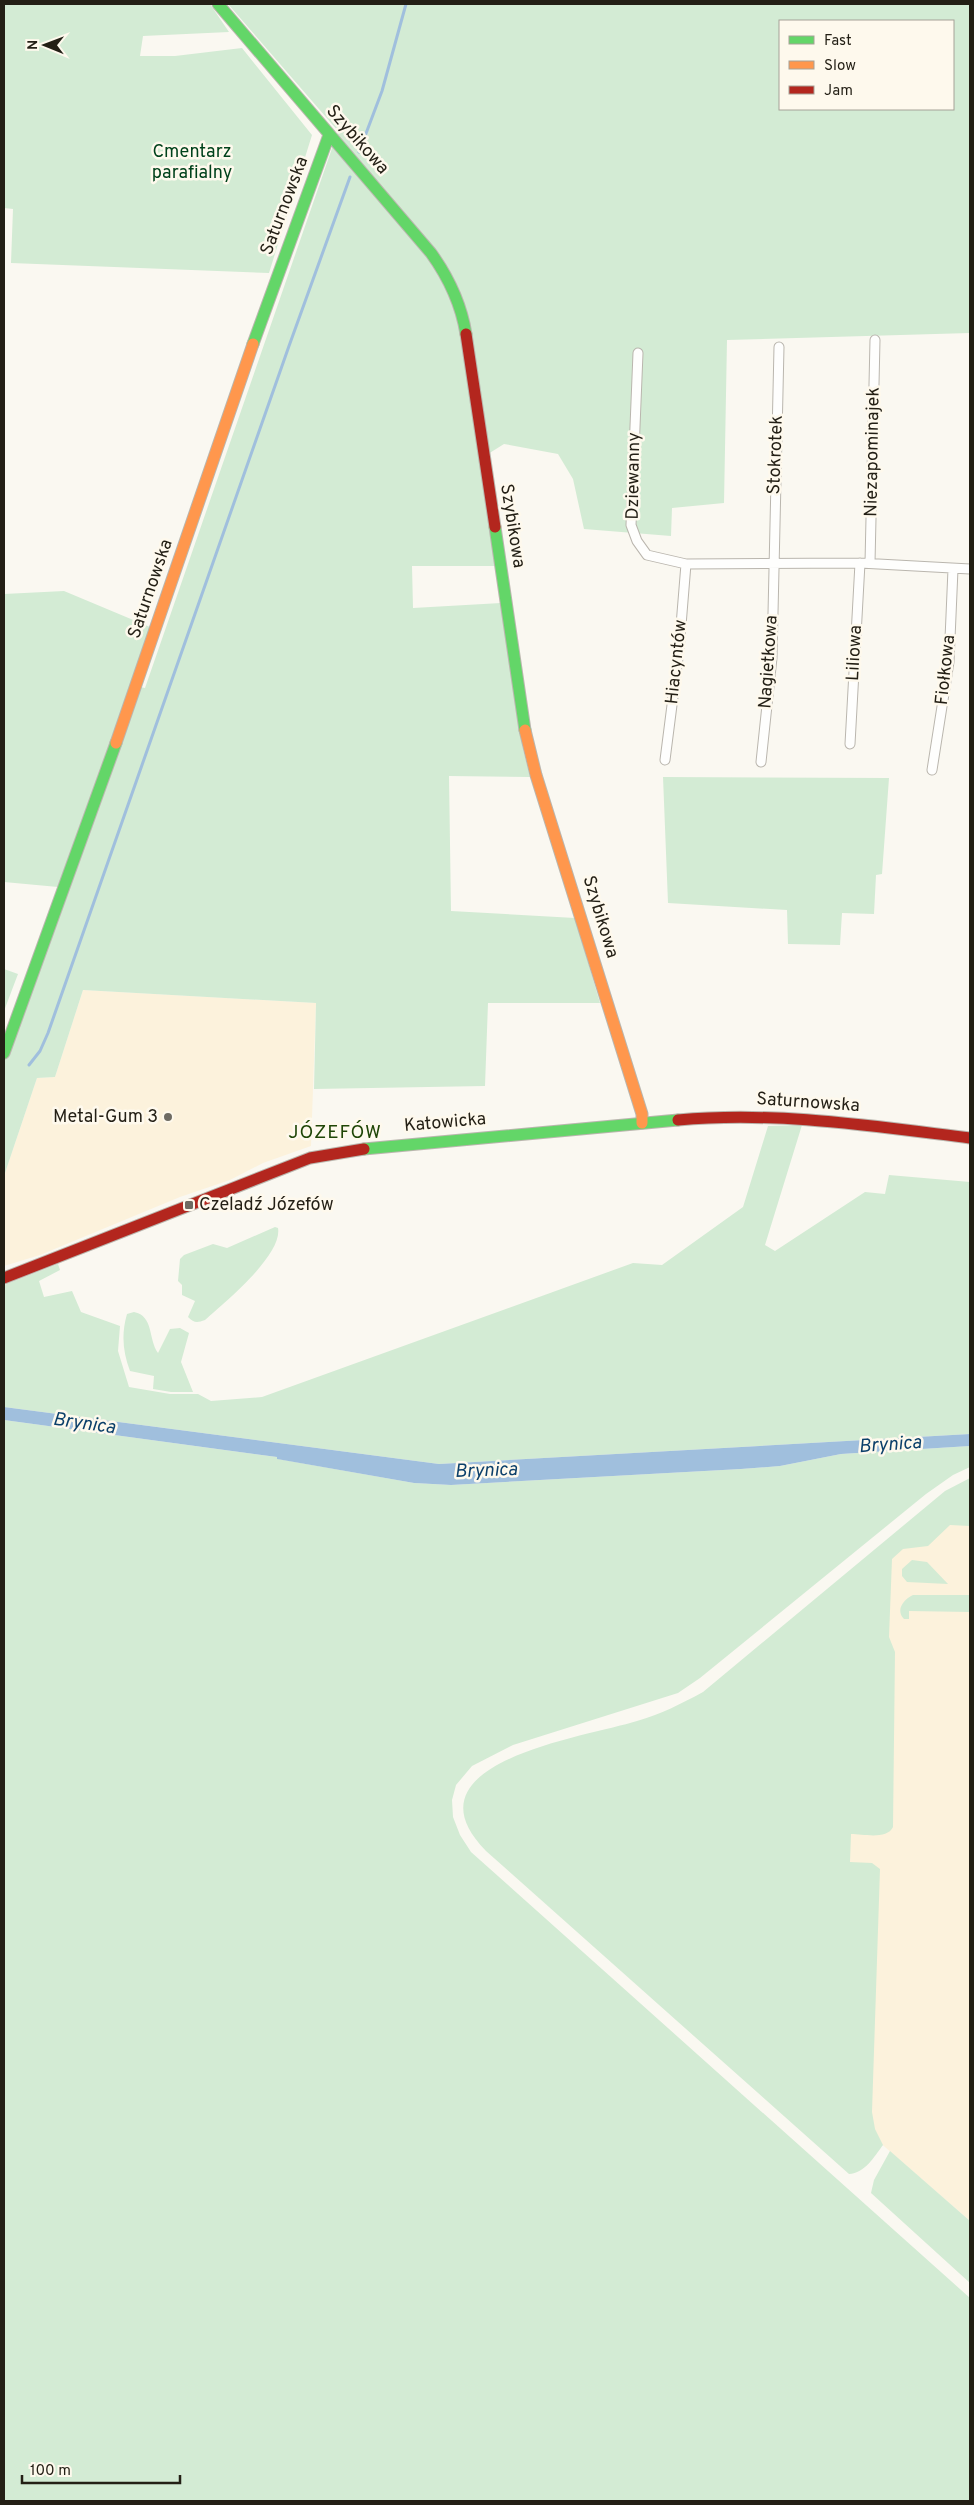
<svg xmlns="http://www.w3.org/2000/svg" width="974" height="2505" font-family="Overpass,sans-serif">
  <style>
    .built { fill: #fcf2dc }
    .green { fill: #d3ebd4; fill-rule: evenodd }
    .water { fill: #a0bfdd }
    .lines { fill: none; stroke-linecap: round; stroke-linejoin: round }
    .stream { stroke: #a0bfdd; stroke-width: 3 }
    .street-casing { stroke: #bab6ae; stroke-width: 11 }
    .fast-casing { stroke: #bab6ae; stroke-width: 13 }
    .slow-casing { stroke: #bab6ae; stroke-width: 13 }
    .jam-casing { stroke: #bab6ae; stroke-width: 13 }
    .street { stroke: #fefefd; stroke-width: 9 }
    .fast { stroke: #63d668; stroke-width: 11 }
    .slow { stroke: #ff974d; stroke-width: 11 }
    .jam { stroke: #b3261e; stroke-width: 11 }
    .poi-dot { fill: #6e6b62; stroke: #fef9ed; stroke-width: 2 }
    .labels { text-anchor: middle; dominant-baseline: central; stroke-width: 5; stroke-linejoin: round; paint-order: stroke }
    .street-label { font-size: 18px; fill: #231f15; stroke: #fef9ed }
    .park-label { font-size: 18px; fill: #00421b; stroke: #fef9ed }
    .poi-label { font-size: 18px; fill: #231f15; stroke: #fef9ed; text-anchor: end }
    .neighbourhood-label { font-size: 19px; letter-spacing: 1px; fill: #1f4607; stroke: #fef9ed }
    .water-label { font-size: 19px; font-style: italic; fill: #0b3f6a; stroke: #fef9ed }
  </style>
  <rect width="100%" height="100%" fill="#faf8f1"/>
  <!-- built -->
  <path class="built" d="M83,990L316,1003L311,1146L263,1163L230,1180L180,1197L40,1255L4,1266V1176L37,1078L55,1077Z
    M970,1515V2221L870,2134L846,1869L881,1558Z"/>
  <!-- green -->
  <path class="green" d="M4,4H210L229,32L143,36L140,56H175L242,48L312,135L269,273L11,263L13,209L4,208Z
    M228,4H970V333L727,340L724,503L672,508L671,536L584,529L573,479L558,454L504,444L480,459L495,566H412L413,608L501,603L523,749L530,777L449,776L451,911L575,918L600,1003H488L485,1086L314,1089L316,1003L83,990L55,1077L37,1078L4,1176V1057L58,887L4,882V594L64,591L150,627L131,685L145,688L338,131ZM780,21H953V109H780Z
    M663,777L889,778L882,874L876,875L874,914L842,913L840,945L788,944L787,910L668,903Z
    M4,969L18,974L4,1011Z
    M802,1125L765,1245L775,1251L865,1192L885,1194L889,1175L970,1182V1434L439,1464L4,1407V1285L58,1264L60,1270L39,1281L44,1297L72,1291L81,1312L120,1326L118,1351L129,1387L170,1394H198L211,1401L262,1397L633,1263L662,1265L743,1207L768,1126Z
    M275,1227L278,1228C283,1255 224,1303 205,1320C197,1323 194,1323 188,1317L195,1301L182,1295V1285L178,1281L180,1259L184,1255L213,1244L227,1248Z
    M134,1312C154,1316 148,1339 158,1353L170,1329L180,1328L189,1333L181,1362L193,1392H171L153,1389L154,1376L130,1371C123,1352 121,1335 127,1314Z
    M4,1420L277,1457L278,1459L414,1483L451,1485L741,1469L780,1466L841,1454L970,1446V1467L953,1475L926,1494L700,1678L678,1693L513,1745L472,1766L456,1785L452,1800L453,1817L460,1835L471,1852L970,2298V2501H4Z
    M970,1478V1526L950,1525L928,1546L903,1549L892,1559L889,1637L895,1652L893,1827C887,1840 863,1834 851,1834L850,1862L872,1863L880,1869L872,2112L875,2129L883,2145C874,2157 865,2173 849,2174L486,1851C399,1762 586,1737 637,1721C661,1714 681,1704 703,1692L945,1491Z
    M912,1560L927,1562L948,1584L907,1582L902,1576V1569Z
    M913,1595H970V1612L909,1611V1619H904C895,1610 904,1599 913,1595Z
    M890,2151L970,2221V2283L871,2193L874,2180Z"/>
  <!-- water -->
  <path class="water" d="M4,1407L439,1464L970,1434V1446L841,1454L780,1466L741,1469L451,1485L414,1483L277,1459V1457L4,1420Z"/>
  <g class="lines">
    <!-- stream -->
    <path class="stream" d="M359,152L382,91L406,4
      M29,1065L40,1051L48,1033L289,346L350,177"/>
    <!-- street casing -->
    <g class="street-casing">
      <path id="street" d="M638,353L631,525L637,541L647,555L686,564L860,563L970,569
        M870,563L875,340
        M850,744L860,563
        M665,760L679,650L686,564
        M761,762L772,658L779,347
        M932,770L949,662L953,569"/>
    </g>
    <!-- fast casing -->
    <g class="fast-casing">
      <path id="fast" d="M218,4L431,253C449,278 461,303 466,334
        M253,344L329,135
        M495,527L525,730
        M4,1053L116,743
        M364,1149L678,1120"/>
    </g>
    <!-- slow casing -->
    <g class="slow-casing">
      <path id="slow" d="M525,730L536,775L642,1114V1123
        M116,743L253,344"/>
    </g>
    <!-- jam casing -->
    <g class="jam-casing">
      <path id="jam" d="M466,334L495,527
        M678,1120C776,1111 872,1126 970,1138
        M4,1278L310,1158L364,1149"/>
    </g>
    <!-- street -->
    <use href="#street" class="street"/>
    <!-- fast -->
    <use href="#fast" class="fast"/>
    <!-- slow -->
    <use href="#slow" class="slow"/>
    <!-- jam -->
    <use href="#jam" class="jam"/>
  </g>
  <!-- markers -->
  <g class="poi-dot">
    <circle cx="168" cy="1117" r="5"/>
    <rect x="184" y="1200" width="10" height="10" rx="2.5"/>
  </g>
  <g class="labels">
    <!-- street labels -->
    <g class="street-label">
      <text transform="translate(357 140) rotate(49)">Szybikowa</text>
      <text transform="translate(285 206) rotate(-69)">Saturnowska</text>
      <text transform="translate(873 452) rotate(-89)">Niezapominajek</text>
      <text transform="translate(776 455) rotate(-88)">Stokrotek</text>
      <text transform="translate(634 476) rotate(-89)">Dziewanny</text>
      <text transform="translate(512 526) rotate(81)">Szybikowa</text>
      <text transform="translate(151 589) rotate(-71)">Saturnowska</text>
      <text transform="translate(855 653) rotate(-87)">Liliowa</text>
      <text transform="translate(677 662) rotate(-84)">Hiacyntów</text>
      <text transform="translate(769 662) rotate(-86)">Nagietkowa</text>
      <text transform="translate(946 670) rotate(-84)">Fiołkowa</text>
      <text transform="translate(600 917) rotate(73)">Szybikowa</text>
      <text transform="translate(808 1103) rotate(4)">Saturnowska</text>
      <text transform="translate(445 1123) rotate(-5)">Katowicka</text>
    </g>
    <!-- park labels -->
    <g class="park-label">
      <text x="192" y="152">Cmentarz<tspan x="192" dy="21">parafialny</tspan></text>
    </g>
    <!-- poi labels -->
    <g class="poi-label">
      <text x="158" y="1117">Metal-Gum 3</text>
      <text x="199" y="1205" text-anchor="start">Czeladź Józefów</text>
    </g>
    <!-- neighbourhood labels -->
    <g class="neighbourhood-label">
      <text x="335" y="1133">JÓZEFÓW</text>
    </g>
    <!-- water labels -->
    <g class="water-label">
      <text transform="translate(84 1424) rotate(8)">Brynica</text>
      <text transform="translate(890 1445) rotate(-4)">Brynica</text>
      <text transform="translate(486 1471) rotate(-2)">Brynica</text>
    </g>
  </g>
  <!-- border -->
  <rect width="974" height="2505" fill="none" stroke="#231f15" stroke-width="10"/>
  <!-- legend -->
  <rect x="779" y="20" width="175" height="90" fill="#fef9ed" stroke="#a6a297"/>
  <rect x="789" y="36" width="25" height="8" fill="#63d668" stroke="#a6a297"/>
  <text x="824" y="45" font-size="15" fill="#231f15">Fast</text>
  <rect x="789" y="61" width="25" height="8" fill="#ff974d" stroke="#a6a297"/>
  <text x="824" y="70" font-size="15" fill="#231f15">Slow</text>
  <rect x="789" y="86" width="25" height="8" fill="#b3261e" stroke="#a6a297"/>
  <text x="824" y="95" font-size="15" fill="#231f15">Jam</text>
  <!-- north arrow -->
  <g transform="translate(45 45) rotate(271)" stroke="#fef9ed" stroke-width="4" paint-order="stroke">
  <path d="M0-4L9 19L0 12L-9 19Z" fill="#231f15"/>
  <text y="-8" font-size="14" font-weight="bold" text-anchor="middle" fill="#231f15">N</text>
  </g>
  <!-- scale -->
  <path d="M22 2475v8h158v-8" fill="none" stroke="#231f15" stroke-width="2.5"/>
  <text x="30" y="2475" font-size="15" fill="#231f15" stroke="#fef9ed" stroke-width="4" paint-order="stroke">100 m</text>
</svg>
